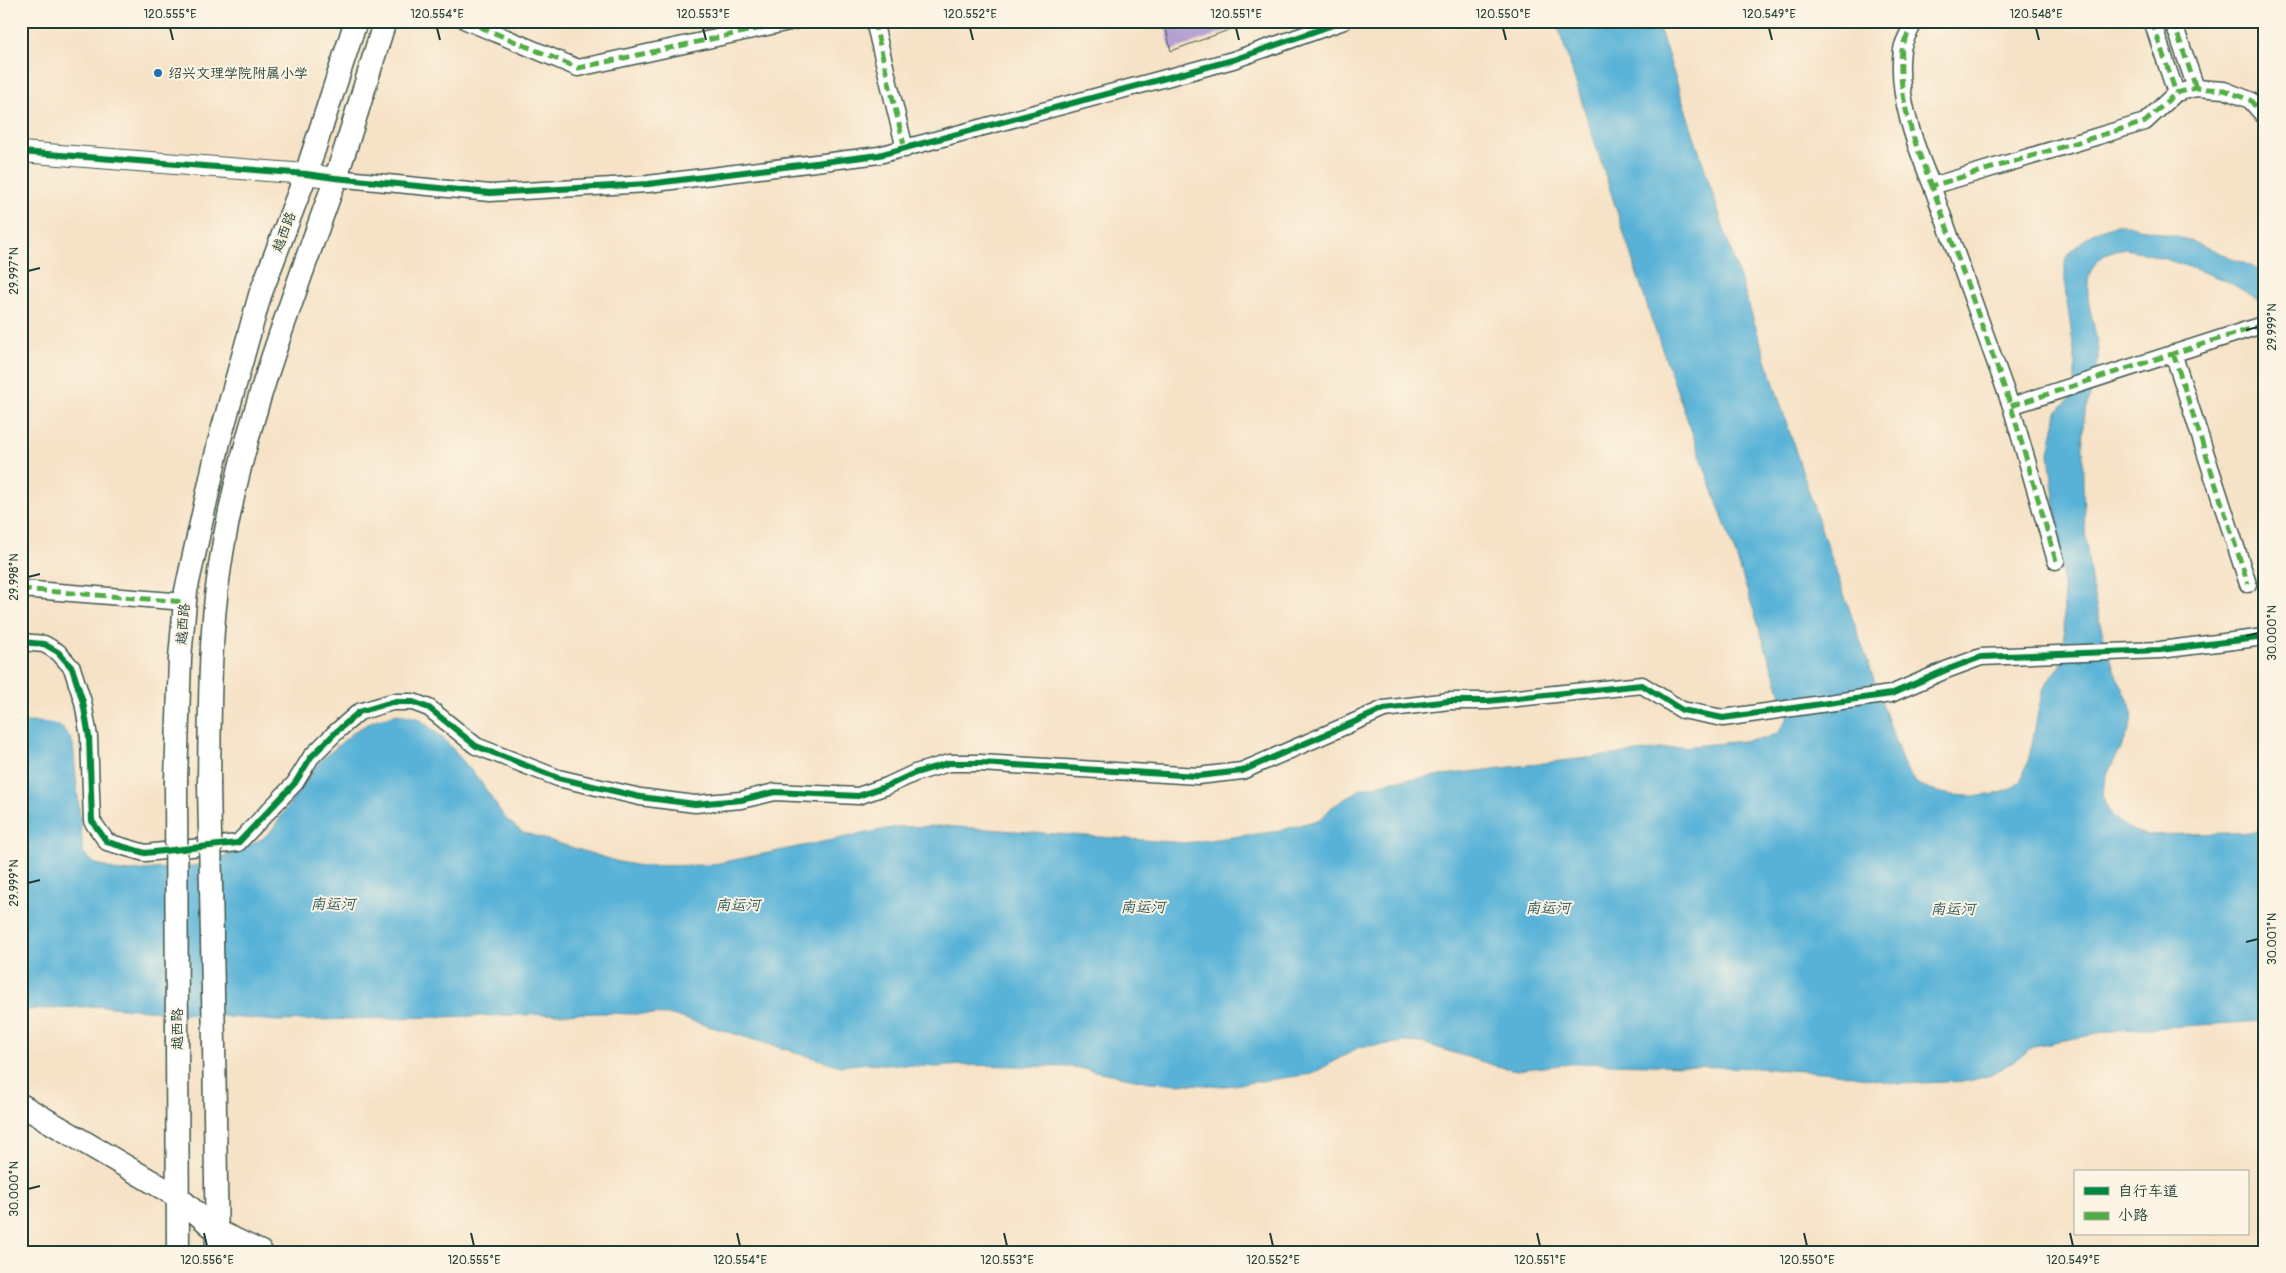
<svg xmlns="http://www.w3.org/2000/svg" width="2286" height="1273" font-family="Pangolin,'LXGW WenKai TC',sans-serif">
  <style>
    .water { fill: #59b2d7; stroke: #3c7886 }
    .building { fill: #b19bd0 }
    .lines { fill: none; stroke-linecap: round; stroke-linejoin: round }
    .minor-casing { stroke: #3f564a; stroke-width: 19 }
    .tertiary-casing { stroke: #3f564a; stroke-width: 22 }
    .secondary-casing { stroke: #3f564a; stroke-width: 25 }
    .minor { stroke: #fff; stroke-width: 16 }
    .tertiary { stroke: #fff; stroke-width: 20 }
    .secondary { stroke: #fff; stroke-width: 22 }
    .secondary-bridge-casing { stroke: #3f564a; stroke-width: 25; stroke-linecap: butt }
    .secondary-bridge { stroke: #fff; stroke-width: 22 }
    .quiet { stroke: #52ad45; stroke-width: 5; stroke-dasharray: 10 5; stroke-linecap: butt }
    .cycleway-casing { stroke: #fcf5e5; stroke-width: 9 }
    .cycleway { stroke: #00873e; stroke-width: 6 }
    .ticks { fill: none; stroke: #1f3d34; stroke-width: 2 }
    .poi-dot { fill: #1f6fb2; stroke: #fcf5e5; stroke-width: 2 }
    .labels { text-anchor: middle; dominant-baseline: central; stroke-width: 4; stroke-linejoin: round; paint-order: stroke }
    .poi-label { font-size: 14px; fill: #1f3d34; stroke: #fcf5e5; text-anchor: start }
    .street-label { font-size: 14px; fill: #1f3d34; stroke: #fcf5e5 }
    .water-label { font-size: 15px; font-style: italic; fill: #2e5a5d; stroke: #fcf5e5 }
    .neatline { fill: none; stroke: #1f3d34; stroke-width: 2 }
    .ticks-label { font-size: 12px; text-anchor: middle; fill: #1f3d34 }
  </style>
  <rect width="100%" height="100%" fill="#fcf5e5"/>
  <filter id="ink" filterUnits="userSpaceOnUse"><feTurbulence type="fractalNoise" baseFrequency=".02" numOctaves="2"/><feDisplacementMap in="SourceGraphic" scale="10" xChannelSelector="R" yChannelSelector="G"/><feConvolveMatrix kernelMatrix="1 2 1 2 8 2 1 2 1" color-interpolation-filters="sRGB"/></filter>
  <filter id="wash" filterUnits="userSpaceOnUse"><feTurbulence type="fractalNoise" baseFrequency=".0096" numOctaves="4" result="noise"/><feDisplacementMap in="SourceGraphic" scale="20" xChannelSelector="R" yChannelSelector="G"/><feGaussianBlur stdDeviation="1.12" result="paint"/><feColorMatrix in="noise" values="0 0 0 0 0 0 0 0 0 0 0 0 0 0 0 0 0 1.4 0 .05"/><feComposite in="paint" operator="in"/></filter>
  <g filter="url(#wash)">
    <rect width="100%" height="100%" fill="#f6e2c6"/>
    <!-- water -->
    <path class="water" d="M1556,21H1657L1815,511L1904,766C1908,772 1912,780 1918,784C1937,798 2005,803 2020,781C2033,759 2035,715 2044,688C2049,676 2061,670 2065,657L2063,580L2049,453L2057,412L2075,392V358L2065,288V262L2072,250L2092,233L2115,225H2127L2189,240L2265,272V305C2255,298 2245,291 2234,285C2218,276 2136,247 2120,249C2106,251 2092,263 2089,277C2083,302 2100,335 2098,360C2097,380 2087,399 2084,419C2082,432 2083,446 2083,459C2082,531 2090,605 2115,672C2119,683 2127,694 2130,705C2142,743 2080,781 2113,816C2124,827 2133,832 2147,835L2265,832V1021L2119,1030L2038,1045L1991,1075L1969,1081L1900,1084L1836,1073L1757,1068L1578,1063L1517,1070L1496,1066L1422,1043L1407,1042L1359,1047L1312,1074L1225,1086L1150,1082L1075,1067L961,1065L937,1067L866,1063L841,1066L672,1015L598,1013L278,1021L100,1006L21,1010V722C46,723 62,718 73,744L83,852L94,863L120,872L201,865L222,858L262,839L271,831L319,762L355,731L375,720L397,714L418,718L444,739L480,781L505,818L522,832L619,862L641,866L709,865L896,827L944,826L1185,843L1279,831L1321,819L1332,807L1361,789L1393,781L1662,749L1763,739L1778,733L1788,717L1733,547L1652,321Z"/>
    <g id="blocks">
      <!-- building -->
      <path class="building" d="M1164,21H1248V23L1171,51Z"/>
    </g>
  </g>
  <g filter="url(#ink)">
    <use href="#blocks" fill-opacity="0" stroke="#3f564a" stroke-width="1"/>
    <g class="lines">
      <!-- minor casing -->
      <g class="minor-casing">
        <path id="minor" d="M466,21L578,68L794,21
          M874,21L905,149
          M1915,21C1911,30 1903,40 1902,50C1896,95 1915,145 1932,186
          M2152,21L2176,93
          M2173,21L2196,88
          M335,178L490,193L648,184L879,155L1233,60L1344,21
          M2173,353L2248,584
          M2011,406L2265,324
          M2056,561L2011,406L1932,186L2145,122L2176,93L2196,88L2224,90L2250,100L2265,117
          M21,589L185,602
          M21,642L44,644L58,652L72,668L83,702L89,737L92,821L107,842L145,853L238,843L295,783L311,757L336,732L359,712L392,702H413L429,708L476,746L558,778L640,797L695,804L741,800L775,792L858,796L887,786L915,773L949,763H980L1198,776L1242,771L1384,709L1449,701H1488L1642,685L1682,710L1723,718L1891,694L1946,670L1981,657L2160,650L2265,637"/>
      </g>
      <!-- tertiary casing -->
      <g class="tertiary-casing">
        <path id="tertiary" d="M21,152L306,174L335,178"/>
      </g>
      <!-- secondary casing -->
      <g class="secondary-casing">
        <path id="secondary" d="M176,780L180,658L186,591L219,442L260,295L306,174L356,21
          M209,783C210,710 209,637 220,566C240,432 290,307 335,180C353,128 368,74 385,21
          M177,1042L178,1252
          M214,1044L217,1252
          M21,1105L178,1197L217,1231L261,1252"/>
      </g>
      <!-- minor -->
      <use href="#minor" class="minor"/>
      <!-- tertiary -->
      <use href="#tertiary" class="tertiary"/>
      <!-- secondary -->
      <use href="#secondary" class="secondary"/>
      <!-- secondary-bridge casing -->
      <g class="secondary-bridge-casing">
        <path id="secondary-bridge" d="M176,780L177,1042
          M209,783L214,1044"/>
      </g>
      <!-- secondary-bridge -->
      <use href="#secondary-bridge" class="secondary-bridge"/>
      <!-- quiet -->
      <path class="quiet" d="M466,21L578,68L794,21
        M874,21L905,149
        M1915,21C1911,30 1903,40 1902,50C1896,95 1915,145 1932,186
        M2152,21L2176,93
        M2173,21L2196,88
        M2173,353L2248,584
        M2011,406L2265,324
        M2056,561L2011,406L1932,186L2145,122L2176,93L2196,88L2224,90L2250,100L2265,117
        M21,589L185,602"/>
      <!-- cycleway casing -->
      <g class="cycleway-casing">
        <path id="cycleway" d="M21,152L306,174L335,178L490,193L648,184L879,155L1233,60L1344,21
          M21,642L44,644L58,652L72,668L83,702L89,737L92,821L107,842L145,853L238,843L295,783L311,757L336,732L359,712L392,702H413L429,708L476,746L558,778L640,797L695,804L741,800L775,792L858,796L887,786L915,773L949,763H980L1198,776L1242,771L1384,709L1449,701H1488L1642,685L1682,710L1723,718L1891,694L1946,670L1981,657L2160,650L2265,637"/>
      </g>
      <!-- cycleway -->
      <use href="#cycleway" class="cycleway"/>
    </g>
  </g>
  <!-- ticks -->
  <path class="ticks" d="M170,28L173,40M437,28L440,40M703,28L706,40M970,28L973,40M1236,28L1239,40M1503,28L1506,40M1769,28L1772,40M2036,28L2039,40M28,271L40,268M2246,330L2258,327M28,577L40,574M2246,636L2258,633M28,883L40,880M2246,942L2258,939M28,1189L40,1186M204,1233L207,1246M471,1233L474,1246M737,1233L740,1246M1004,1233L1007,1246M1270,1233L1273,1246M1537,1233L1540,1246M1804,1233L1807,1246M2070,1233L2073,1246"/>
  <!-- markers -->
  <circle class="poi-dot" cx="158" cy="73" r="5"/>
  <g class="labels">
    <!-- poi labels -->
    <g class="poi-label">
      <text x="168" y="73">绍兴文理学院附属小学</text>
    </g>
    <!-- street labels -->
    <g class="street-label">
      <text transform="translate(284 232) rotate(-69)">越西路</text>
      <text transform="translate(183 624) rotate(-85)">越西路</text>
      <text transform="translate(177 1029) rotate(-90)">越西路</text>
    </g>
    <!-- water labels -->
    <g class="water-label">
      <text x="333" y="904">南运河</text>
      <text x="738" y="905">南运河</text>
      <text x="1143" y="907">南运河</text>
      <text x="1548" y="908">南运河</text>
      <text x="1953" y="909">南运河</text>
    </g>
  </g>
  <!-- margin -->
  <rect width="2286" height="1273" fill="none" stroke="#fcf5e5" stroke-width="55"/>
  <!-- legend -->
  <rect x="2074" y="1170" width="175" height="65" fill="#fcf5e5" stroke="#a4ab9e"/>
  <rect x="2084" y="1187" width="25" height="8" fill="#00873e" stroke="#a4ab9e"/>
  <text x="2118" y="1196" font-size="15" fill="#1f3d34">自行车道</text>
  <rect x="2084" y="1212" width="25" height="8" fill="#52ad45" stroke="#a4ab9e"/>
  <text x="2118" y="1220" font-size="15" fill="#1f3d34">小路</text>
  <rect x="28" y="28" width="2230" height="1218" class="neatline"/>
  <g class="ticks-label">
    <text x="170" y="18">120.555°E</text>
    <text x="437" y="18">120.554°E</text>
    <text x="703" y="18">120.553°E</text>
    <text x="970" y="18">120.552°E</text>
    <text x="1236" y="18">120.551°E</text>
    <text x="1503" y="18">120.550°E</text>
    <text x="1769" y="18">120.549°E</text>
    <text x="2036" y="18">120.548°E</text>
    <text transform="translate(14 271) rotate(-90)" y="4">29.997°N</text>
    <text transform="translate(2272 327) rotate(-90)" y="4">29.999°N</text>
    <text transform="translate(14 577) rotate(-90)" y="4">29.998°N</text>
    <text transform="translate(2272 633) rotate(-90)" y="4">30.000°N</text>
    <text transform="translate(14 883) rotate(-90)" y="4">29.999°N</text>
    <text transform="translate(2272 939) rotate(-90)" y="4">30.001°N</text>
    <text transform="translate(14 1189) rotate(-90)" y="4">30.000°N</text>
    <text x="207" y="1264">120.556°E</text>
    <text x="474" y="1264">120.555°E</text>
    <text x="740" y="1264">120.554°E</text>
    <text x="1007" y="1264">120.553°E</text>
    <text x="1273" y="1264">120.552°E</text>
    <text x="1540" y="1264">120.551°E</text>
    <text x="1807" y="1264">120.550°E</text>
    <text x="2073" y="1264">120.549°E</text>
  </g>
</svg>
